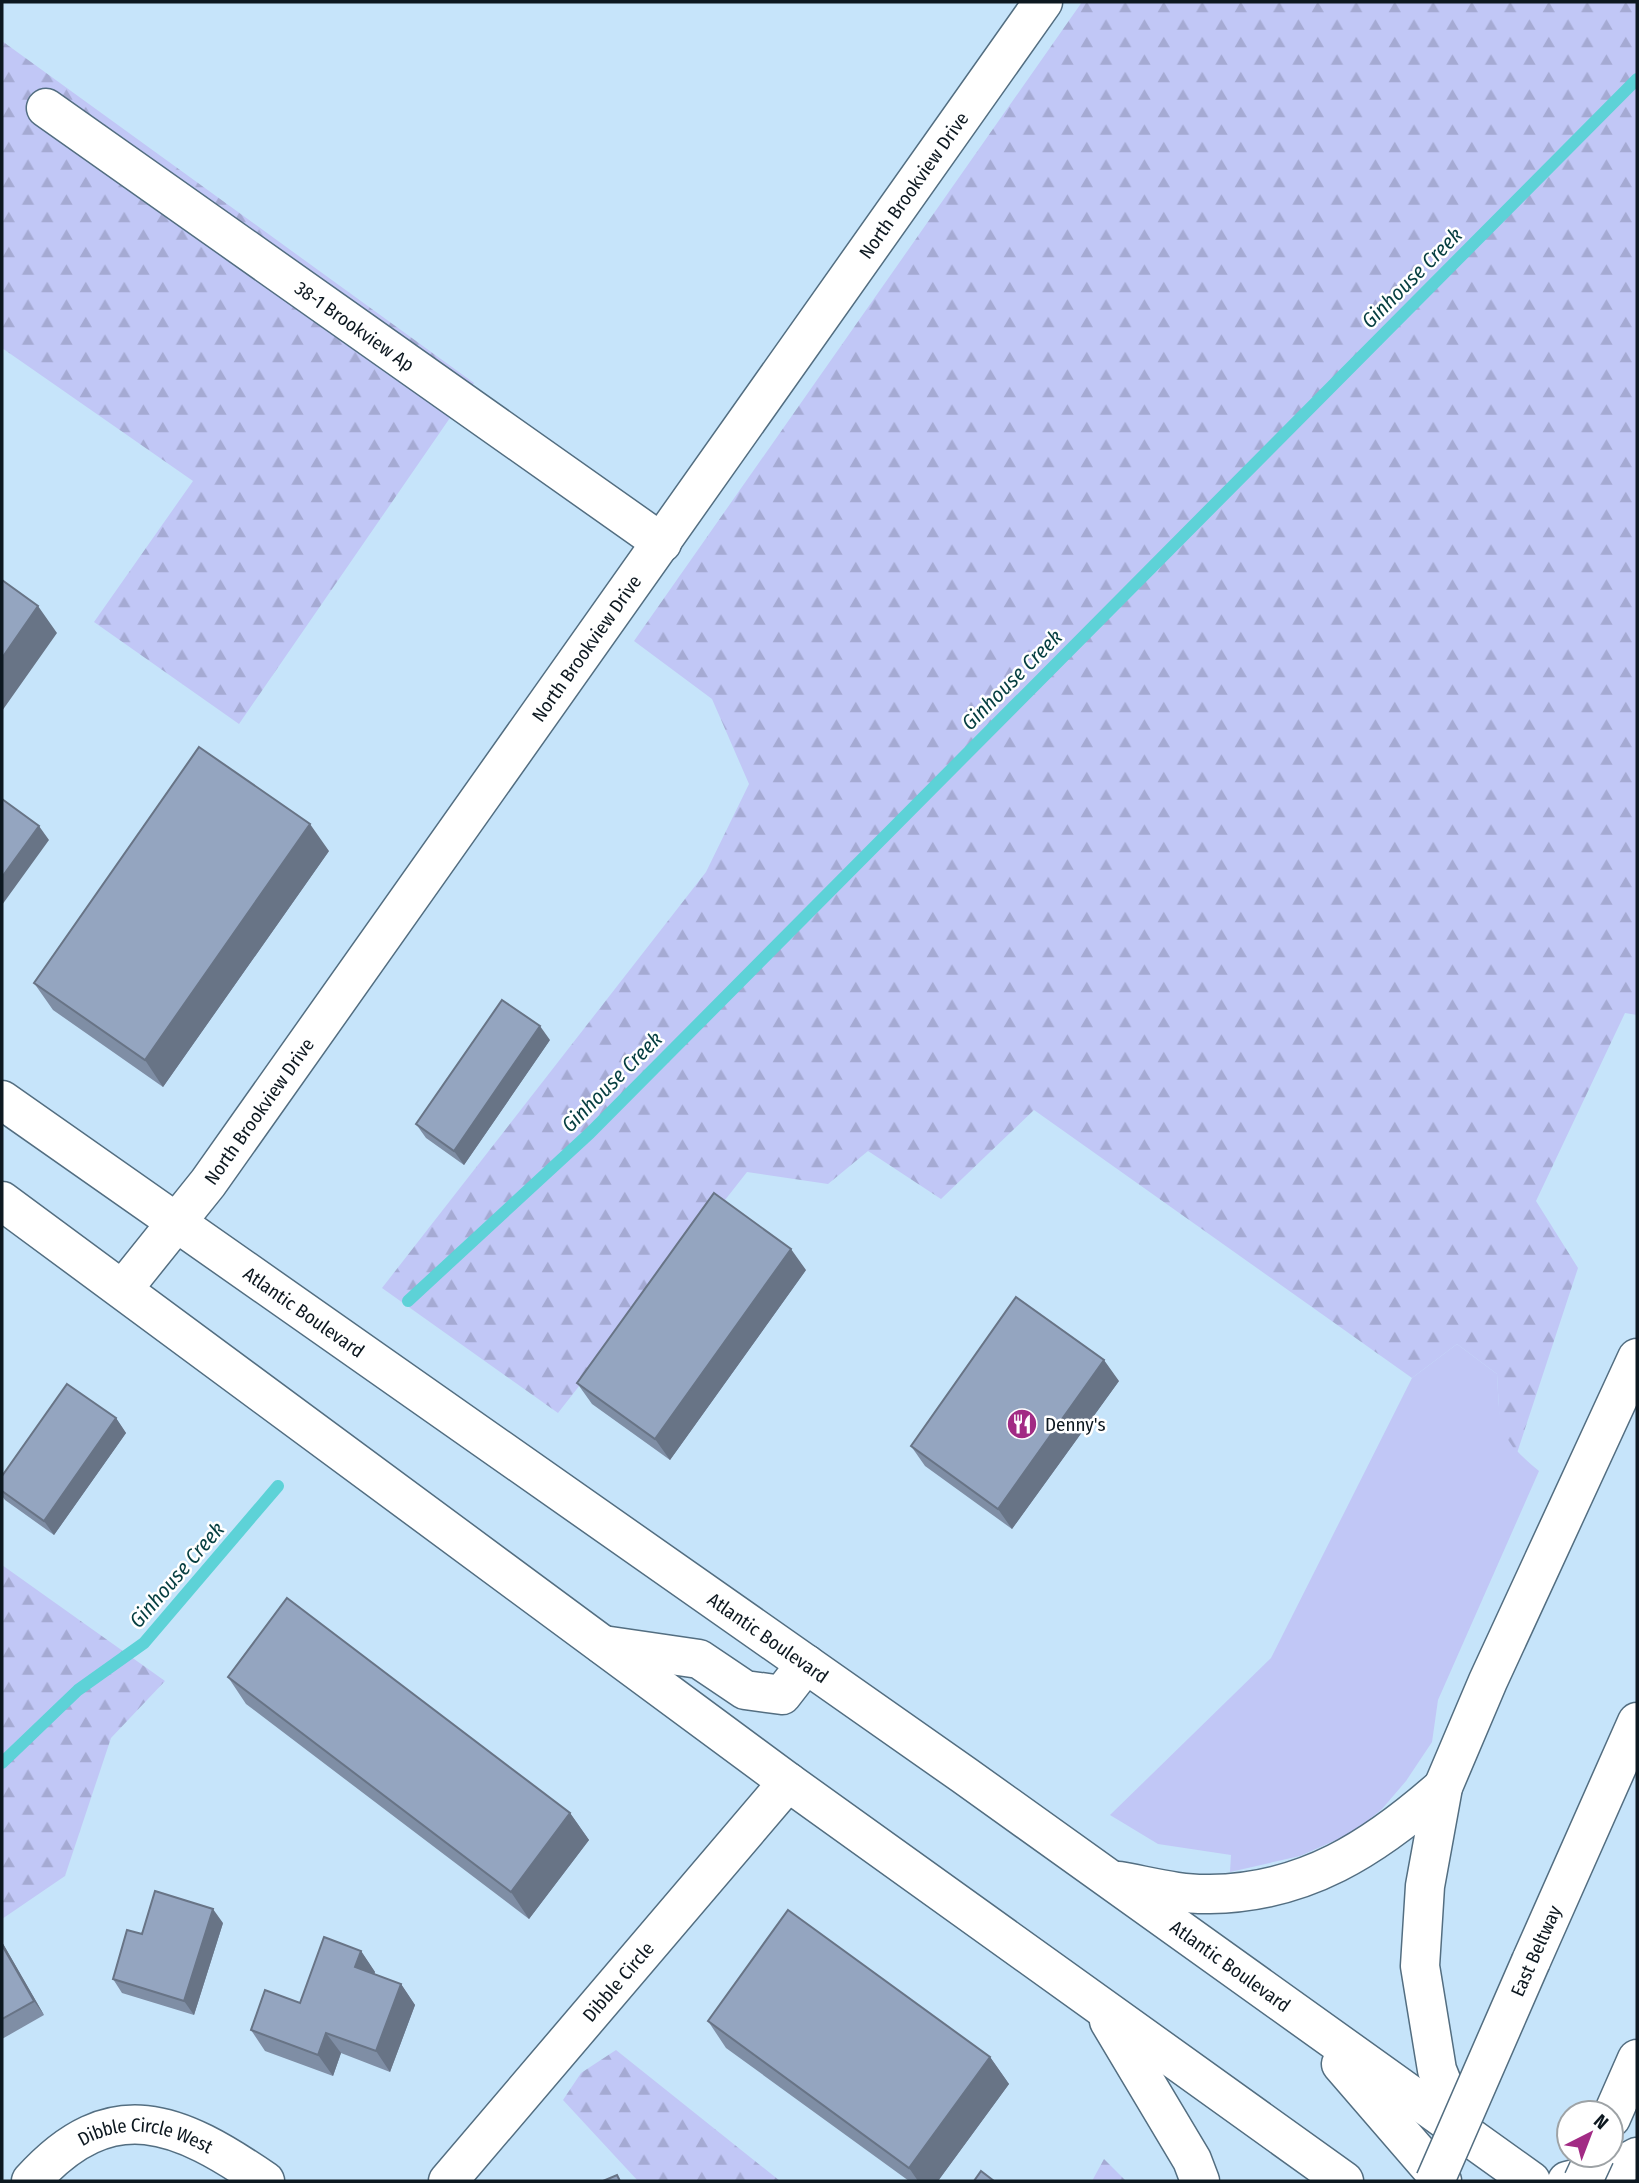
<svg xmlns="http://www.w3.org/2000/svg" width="1639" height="2183" font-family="'Fira Sans Condensed',sans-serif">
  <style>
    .grass { fill: #c1c7f6 }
    .forest { fill: url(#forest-firs) }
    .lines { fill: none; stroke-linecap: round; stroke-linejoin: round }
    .stream { stroke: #5dd2d7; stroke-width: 12 }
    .minor-casing { stroke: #536e81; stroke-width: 41 }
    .highway-casing { stroke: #536e81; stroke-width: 41 }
    .minor { stroke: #fff; stroke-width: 38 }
    .highway { stroke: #fff; stroke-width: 38 }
    .highway-bridge-casing { stroke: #536e81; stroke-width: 41; stroke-linecap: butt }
    .highway-bridge { stroke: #fff; stroke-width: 38 }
    .wall { fill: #7f8ea5 }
    .shaded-wall { fill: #687486 }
    .building { fill: #94a5c0; stroke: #687486; stroke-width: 2 }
    .labels { text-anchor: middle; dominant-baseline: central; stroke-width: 5; stroke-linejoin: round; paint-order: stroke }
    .street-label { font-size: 19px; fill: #0d1820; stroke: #fff }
    .poi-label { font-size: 19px; fill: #0d1820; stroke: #fff; text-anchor: start }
    .water-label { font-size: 21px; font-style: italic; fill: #053e40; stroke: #fff }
  </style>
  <defs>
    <pattern id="forest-firs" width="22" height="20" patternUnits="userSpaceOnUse" patternTransform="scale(1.75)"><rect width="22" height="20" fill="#c1c7f6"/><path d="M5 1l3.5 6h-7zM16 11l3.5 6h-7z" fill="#a5aad3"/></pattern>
  </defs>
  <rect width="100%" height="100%" fill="#c6e4fa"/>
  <!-- grass -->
  <path class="grass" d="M1457,1344L1497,1374C1500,1425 1497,1437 1539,1471L1438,1700L1432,1742L1406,1781L1382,1809L1354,1832L1300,1856L1230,1872L1231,1855L1158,1844L1110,1815L1271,1658L1412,1378Z"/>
  <!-- forest -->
  <path class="forest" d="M1082,2H1637V1015L1625,1013L1536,1201L1578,1268L1517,1453L1500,1428L1497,1374L1457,1344L1412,1378L1034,1110L941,1199L868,1151L828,1184L747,1172L558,1413L382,1288L706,872L749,784L712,699L634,641Z
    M2,41L474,383L239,724L94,622L193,481L2,348Z
    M2,1565L165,1681L111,1738L65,1876L2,1919Z
    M616,2050L780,2181H638L563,2100L581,2073Z
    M1104,2159L1126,2181H1092Z"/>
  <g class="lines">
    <!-- stream -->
    <path class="stream" d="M408,1301L590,1133L1637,79
      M2,1763L78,1690L144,1643L278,1486"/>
    <!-- minor casing -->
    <g class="minor-casing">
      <g id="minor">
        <path id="s1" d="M46,108L662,543"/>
        <path id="s2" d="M123,1289L208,1183L1043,2"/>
        <path d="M603,1645L699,1659L745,1690L782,1695L806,1664"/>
        <path id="s3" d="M31,2181C112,2091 179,2122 265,2181"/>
        <path id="s4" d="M448,2181L788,1782"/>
      </g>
    </g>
    <!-- highway casing -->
    <g class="highway-casing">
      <g id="highway">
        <path id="s5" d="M2,1100L964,1775L1531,2181"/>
        <path d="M2,1201L788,1782L1344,2181"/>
        <path d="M1119,1881C1148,1886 1180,1895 1210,1894C1305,1893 1374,1848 1443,1787"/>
        <path d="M1531,1961L1637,1722"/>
        <path d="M1109,2021L1192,2160L1200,2181"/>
        <path d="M1341,2064L1442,2181"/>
        <path d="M1611,2118L1637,2059"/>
        <path d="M1462,2132L1437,2070L1420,1966L1425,1886L1443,1787L1488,1681L1637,1358"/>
        <path d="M1567,2181L1615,2169L1637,2157"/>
      </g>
    </g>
    <!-- minor -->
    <use href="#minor" class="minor"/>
    <!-- highway -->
    <use href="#highway" class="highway"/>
    <!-- highway-bridge casing -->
    <g class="highway-bridge-casing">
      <path id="highway-bridge" d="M1435,2181L1531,1961
        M1583,2181L1595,2155"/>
    </g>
    <!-- highway-bridge -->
    <use href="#highway-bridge" class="highway-bridge"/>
  </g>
  <!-- wall -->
  <path class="wall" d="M329,851L163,1087L53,1010L34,983Z
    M550,1040L464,1165L426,1138L416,1124Z
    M806,1270L670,1460L592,1404L577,1383Z
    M1119,1381L1012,1529L925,1466L911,1446Z
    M116,1418L126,1433L54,1535L5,1500L2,1496V1476Z
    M228,1677L570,1813L589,1840L529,1919L246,1704Z
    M223,1923L194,2015L122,1993L113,1979Z
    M2,1942L44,2015L2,2039Z
    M361,1951L375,1972L374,1974L401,1984L415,2005L390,2072L341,2053L333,2076L265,2051L251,2030L300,2003Z
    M708,2021L990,2057L1009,2084L938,2181H909L726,2048Z"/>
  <!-- shaded-wall -->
  <path class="shaded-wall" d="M38,606L57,633L2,711V658Z
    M310,824L329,851L163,1087L145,1060Z
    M39,826L49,840L2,905V877Z
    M540,1026L550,1040L464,1165L454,1151Z
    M791,1249L806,1270L670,1460L655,1439Z
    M1104,1360L1119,1381L1012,1529L998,1509Z
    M116,1418L126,1433L54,1535L44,1521Z
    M570,1813L589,1840L529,1919L511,1892Z
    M213,1909L223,1923L194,2015L184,2001Z
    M2,1942L44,2015L34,2001L2,1945Z
    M361,1951L375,1972L369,1987L355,1967Z
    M401,1984L415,2005L390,2072L376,2051Z
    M326,2033L341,2053L333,2076L318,2055Z
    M990,2057L1009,2084L938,2181H918L909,2168Z"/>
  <!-- building -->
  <path class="building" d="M2,580L38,606L2,658Z
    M199,747L310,824L145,1060L34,983Z
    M2,799L39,826L2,877Z
    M502,1000L540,1026L454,1151L416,1124Z
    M714,1193L791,1249L655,1439L577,1383Z
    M1016,1297L1104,1360L998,1509L911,1446Z
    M67,1384L116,1418L44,1521L2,1491V1476Z
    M287,1598L570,1813L511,1892L228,1677Z
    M155,1891L213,1909L184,2001L113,1979L127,1930L142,1934Z
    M788,1910L990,2057L909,2168L708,2021Z
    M324,1937L361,1951L355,1967L401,1984L376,2051L326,2033L318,2055L251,2030L265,1990L300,2003Z
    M2,1945L34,2001L2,2019Z
    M981,2171L994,2181H974Z
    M617,2175L620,2181H603Z"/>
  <!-- icons -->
  <defs>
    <g id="restaurant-disc" transform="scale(1.575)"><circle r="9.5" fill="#a22b84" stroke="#fff"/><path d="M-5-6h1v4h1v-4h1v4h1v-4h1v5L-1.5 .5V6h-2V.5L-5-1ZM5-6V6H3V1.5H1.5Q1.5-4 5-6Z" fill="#fff"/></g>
  </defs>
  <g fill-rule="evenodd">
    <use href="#restaurant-disc" x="1022" y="1424"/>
  </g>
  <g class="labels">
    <!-- street labels -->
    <g class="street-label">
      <text stroke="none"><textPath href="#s2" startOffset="1358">North Brookview Drive</textPath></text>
      <text stroke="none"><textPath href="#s1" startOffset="378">38-1 Brookview Ap</textPath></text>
      <text stroke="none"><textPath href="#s2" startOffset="791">North Brookview Drive</textPath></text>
      <text stroke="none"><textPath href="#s2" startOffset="224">North Brookview Drive</textPath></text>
      <text stroke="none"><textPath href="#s5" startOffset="369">Atlantic Boulevard</textPath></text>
      <text stroke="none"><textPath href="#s5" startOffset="936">Atlantic Boulevard</textPath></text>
      <text transform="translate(1536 1951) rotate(-66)">East Beltway</text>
      <text stroke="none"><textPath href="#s5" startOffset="1503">Atlantic Boulevard</textPath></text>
      <text stroke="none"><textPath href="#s4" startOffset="262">Dibble Circle</textPath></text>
      <text stroke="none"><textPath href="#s3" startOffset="133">Dibble Circle West</textPath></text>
    </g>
    <!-- poi labels -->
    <g class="poi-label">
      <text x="1045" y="1424">Denny's</text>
    </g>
    <!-- water labels -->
    <g class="water-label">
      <text transform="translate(1412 278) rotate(-45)">Ginhouse Creek</text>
      <text transform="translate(1012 680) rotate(-45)">Ginhouse Creek</text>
      <text transform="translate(612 1082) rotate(-45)">Ginhouse Creek</text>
      <text transform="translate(177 1575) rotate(-49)">Ginhouse Creek</text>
    </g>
  </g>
  <!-- border -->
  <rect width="1639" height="2183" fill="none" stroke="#0d1820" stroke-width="7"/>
  <!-- north arrow -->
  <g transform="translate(1590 2134) rotate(42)"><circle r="33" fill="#ffffff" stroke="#9ea3a6" stroke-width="2"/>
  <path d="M0-5L12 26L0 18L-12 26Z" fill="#a22b84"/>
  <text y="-10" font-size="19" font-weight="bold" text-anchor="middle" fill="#0d1820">N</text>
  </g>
</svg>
